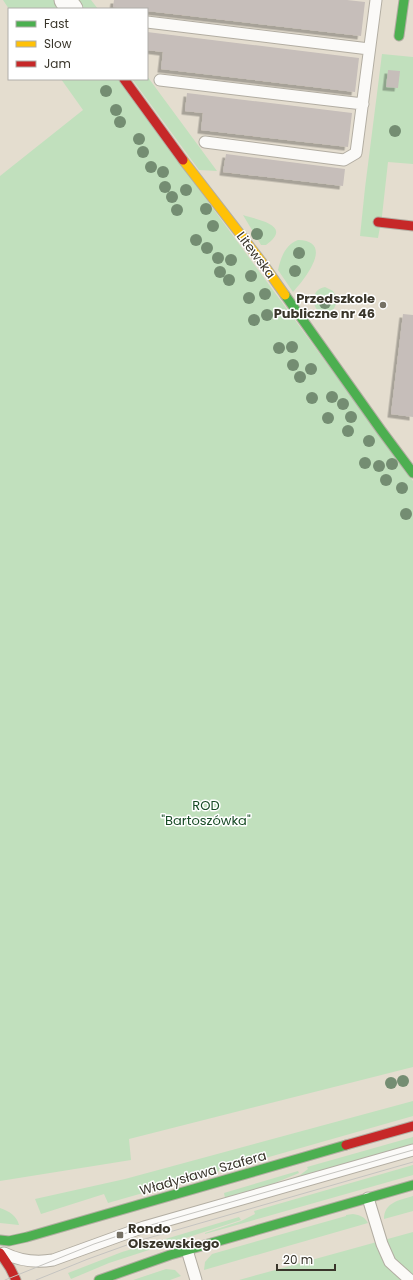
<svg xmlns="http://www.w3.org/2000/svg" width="413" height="1280" font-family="Poppins,sans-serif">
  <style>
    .green { fill: #c1e0bd }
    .building { fill: #c6beba; filter: url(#shadow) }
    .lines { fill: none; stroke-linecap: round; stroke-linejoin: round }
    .lane-casing { stroke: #b2ada2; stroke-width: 13 }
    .street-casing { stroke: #b2ada2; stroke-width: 23 }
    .fast-casing { stroke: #b2ada2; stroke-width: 11 }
    .slow-casing { stroke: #b2ada2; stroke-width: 11 }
    .jam-casing { stroke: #b2ada2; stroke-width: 11 }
    .lane { stroke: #fbfaf8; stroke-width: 11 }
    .street { stroke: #fbfaf8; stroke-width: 21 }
    .fast { stroke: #4caf50; stroke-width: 9 }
    .slow { stroke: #ffc107; stroke-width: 9 }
    .jam { stroke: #c62828; stroke-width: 9 }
    .tram { stroke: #c5c4c0; stroke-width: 1 }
    .tree { fill: #748d72 }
    .poi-dot { fill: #757064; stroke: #fff; stroke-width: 1.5 }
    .labels { text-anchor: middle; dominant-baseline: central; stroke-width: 3; stroke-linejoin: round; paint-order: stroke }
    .street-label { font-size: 13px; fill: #39352a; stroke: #fff }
    .poi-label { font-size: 13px; font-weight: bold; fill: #39352a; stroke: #fff; text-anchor: end }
    .park-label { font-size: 13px; fill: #184b26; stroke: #fff }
  </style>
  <defs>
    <filter id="shadow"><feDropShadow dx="-3.5" dy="3.5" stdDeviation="0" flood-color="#0004"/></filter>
  </defs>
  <rect width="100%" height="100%" fill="#e4ddcf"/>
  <!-- green -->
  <path class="green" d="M3,0H58L65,9H9Z
    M74,0H91L98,9H80Z
    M382,54L413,57V164L388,162L382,216L378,238L360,236L365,188Z
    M147,76L217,171L199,170L132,79H147Z
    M61,79H118L413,481V1067L129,1139L131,1160L0,1181V176L83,110Z
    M243,215C257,220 294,225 266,245H261Z
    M298,240C335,241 305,279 293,292L278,270C281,257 285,245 298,240Z
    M325,287L333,291C341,303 333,318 318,311C311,303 312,289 325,287Z
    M413,1101V1116L108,1203L104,1194L41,1214L35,1199L125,1179Z
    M413,1137V1146L276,1185L300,1175L308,1169L307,1167Z
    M413,1165V1175L205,1234V1233L241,1221L255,1214L254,1211Z
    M298,1171L299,1173L270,1185L225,1198L224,1193Z
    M413,1196V1211L384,1219C384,1202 400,1200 413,1196Z
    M0,1208C9,1211 17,1216 19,1225L0,1223Z
    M353,1214C360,1215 365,1217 368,1223L204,1270L205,1262L212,1254L346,1216V1215Z
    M239,1217L241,1220L109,1263L71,1279L68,1273L122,1252Z
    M413,1232V1280H239Z
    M166,1269L175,1270L181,1276L170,1280H133Z"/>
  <!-- building -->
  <path class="building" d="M114,0H347L365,2L361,36L147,11V9H133L113,7Z
    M147,32L359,58L355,92L161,69L163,52L147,50Z
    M388,70L400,71L398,88L386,87Z
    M187,93L352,113L348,147L201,130L203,113L185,111Z
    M226,154L345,169L343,186L223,172Z
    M403,314L413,315V417L391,414Z"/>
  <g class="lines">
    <!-- lane casing -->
    <g class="lane-casing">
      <path id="lane" d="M147,22L369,49
        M160,80L363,104
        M205,142L344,160L356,153L376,0
        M368,1198L382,1244L390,1262L410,1280
        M187,1250L196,1280
        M4,1253C20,1261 35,1263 53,1260L144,1227L413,1150"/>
    </g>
    <!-- street casing -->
    <g class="street-casing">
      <path id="street" d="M65,0L72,9"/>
    </g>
    <!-- fast casing -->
    <g class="fast-casing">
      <path id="fast" d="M399,36L404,0
        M285,295L381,430L413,473
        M0,1240L9,1241L27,1237L346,1145
        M99,1280L170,1255L413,1185"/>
    </g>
    <!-- slow casing -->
    <g class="slow-casing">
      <path id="slow" d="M183,160L261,261L285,295"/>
    </g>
    <!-- jam casing -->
    <g class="jam-casing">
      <path id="jam" d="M124,79L183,160
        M378,222L413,226
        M346,1145L413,1126
        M0,1253L10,1268L16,1280"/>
    </g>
    <!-- lane -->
    <use href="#lane" class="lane"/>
    <!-- street -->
    <use href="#street" class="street"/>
    <!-- fast -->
    <use href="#fast" class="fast"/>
    <!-- slow -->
    <use href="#slow" class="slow"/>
    <!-- jam -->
    <use href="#jam" class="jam"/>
    <!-- tram -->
    <path class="tram" d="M5,1280L94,1244L144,1227L413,1150
      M36,1280L88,1259L138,1241L413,1162"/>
  </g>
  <!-- trees -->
  <g class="tree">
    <circle cx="106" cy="91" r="6"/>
    <circle cx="116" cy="110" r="6"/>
    <circle cx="120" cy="122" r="6"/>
    <circle cx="395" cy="131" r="6"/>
    <circle cx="139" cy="139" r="6"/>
    <circle cx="143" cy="152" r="6"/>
    <circle cx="151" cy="167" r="6"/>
    <circle cx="163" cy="172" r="6"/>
    <circle cx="165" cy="187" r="6"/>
    <circle cx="186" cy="190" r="6"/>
    <circle cx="172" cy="197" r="6"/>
    <circle cx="206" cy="209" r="6"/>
    <circle cx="177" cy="210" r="6"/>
    <circle cx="213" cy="226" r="6"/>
    <circle cx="257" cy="234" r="6"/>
    <circle cx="196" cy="240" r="6"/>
    <circle cx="207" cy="248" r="6"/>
    <circle cx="299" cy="253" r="6"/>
    <circle cx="218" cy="258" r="6"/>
    <circle cx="231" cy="260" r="6"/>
    <circle cx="295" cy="271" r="6"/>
    <circle cx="220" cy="272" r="6"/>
    <circle cx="251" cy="276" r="6"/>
    <circle cx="229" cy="280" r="6"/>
    <circle cx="265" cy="294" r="6"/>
    <circle cx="249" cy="298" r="6"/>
    <circle cx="325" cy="303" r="6"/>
    <circle cx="267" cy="315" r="6"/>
    <circle cx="254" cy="320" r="6"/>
    <circle cx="292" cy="347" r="6"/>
    <circle cx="279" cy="348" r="6"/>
    <circle cx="293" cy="365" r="6"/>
    <circle cx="311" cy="369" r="6"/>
    <circle cx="300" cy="377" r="6"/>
    <circle cx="332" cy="397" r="6"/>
    <circle cx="312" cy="398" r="6"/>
    <circle cx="343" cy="404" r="6"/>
    <circle cx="351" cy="417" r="6"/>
    <circle cx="328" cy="418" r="6"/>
    <circle cx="348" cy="431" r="6"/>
    <circle cx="369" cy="441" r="6"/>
    <circle cx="365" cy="463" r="6"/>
    <circle cx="392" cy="464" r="6"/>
    <circle cx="379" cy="466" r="6"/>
    <circle cx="386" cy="480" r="6"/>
    <circle cx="402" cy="488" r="6"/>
    <circle cx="406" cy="514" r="6"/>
    <circle cx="403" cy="1081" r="6"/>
    <circle cx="391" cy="1083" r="6"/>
  </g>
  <!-- markers -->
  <g class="poi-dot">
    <circle cx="383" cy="305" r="4"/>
    <rect x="116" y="1231" width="8" height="8" rx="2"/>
  </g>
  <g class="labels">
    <!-- street labels -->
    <g class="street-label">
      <text transform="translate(256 255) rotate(53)">Litewska</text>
      <text transform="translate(203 1173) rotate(-16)">Władysława Szafera</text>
    </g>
    <!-- poi labels -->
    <g class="poi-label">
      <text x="375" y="298">Przedszkole<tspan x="375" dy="15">Publiczne nr 46</tspan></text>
      <text x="128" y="1228" text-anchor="start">Rondo<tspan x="128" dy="15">Olszewskiego</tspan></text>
    </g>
    <!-- park labels -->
    <g class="park-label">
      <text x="206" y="805">ROD<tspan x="206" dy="15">"Bartoszówka"</tspan></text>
    </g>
  </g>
  <!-- legend -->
  <rect x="8" y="8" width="140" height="72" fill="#ffffff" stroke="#b0aeaa"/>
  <rect x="16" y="21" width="20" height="6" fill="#4caf50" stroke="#b0aeaa"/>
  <text x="44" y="28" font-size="12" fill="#39352a">Fast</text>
  <rect x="16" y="41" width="20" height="6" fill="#ffc107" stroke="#b0aeaa"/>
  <text x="44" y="48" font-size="12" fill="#39352a">Slow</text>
  <rect x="16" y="61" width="20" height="6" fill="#c62828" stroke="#b0aeaa"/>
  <text x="44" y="68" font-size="12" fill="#39352a">Jam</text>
  <!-- scale -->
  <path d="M277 1264v6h58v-6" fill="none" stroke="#39352a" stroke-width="2"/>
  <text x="283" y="1264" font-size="12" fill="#39352a" stroke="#ffffff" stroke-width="3" paint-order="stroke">20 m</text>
</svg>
